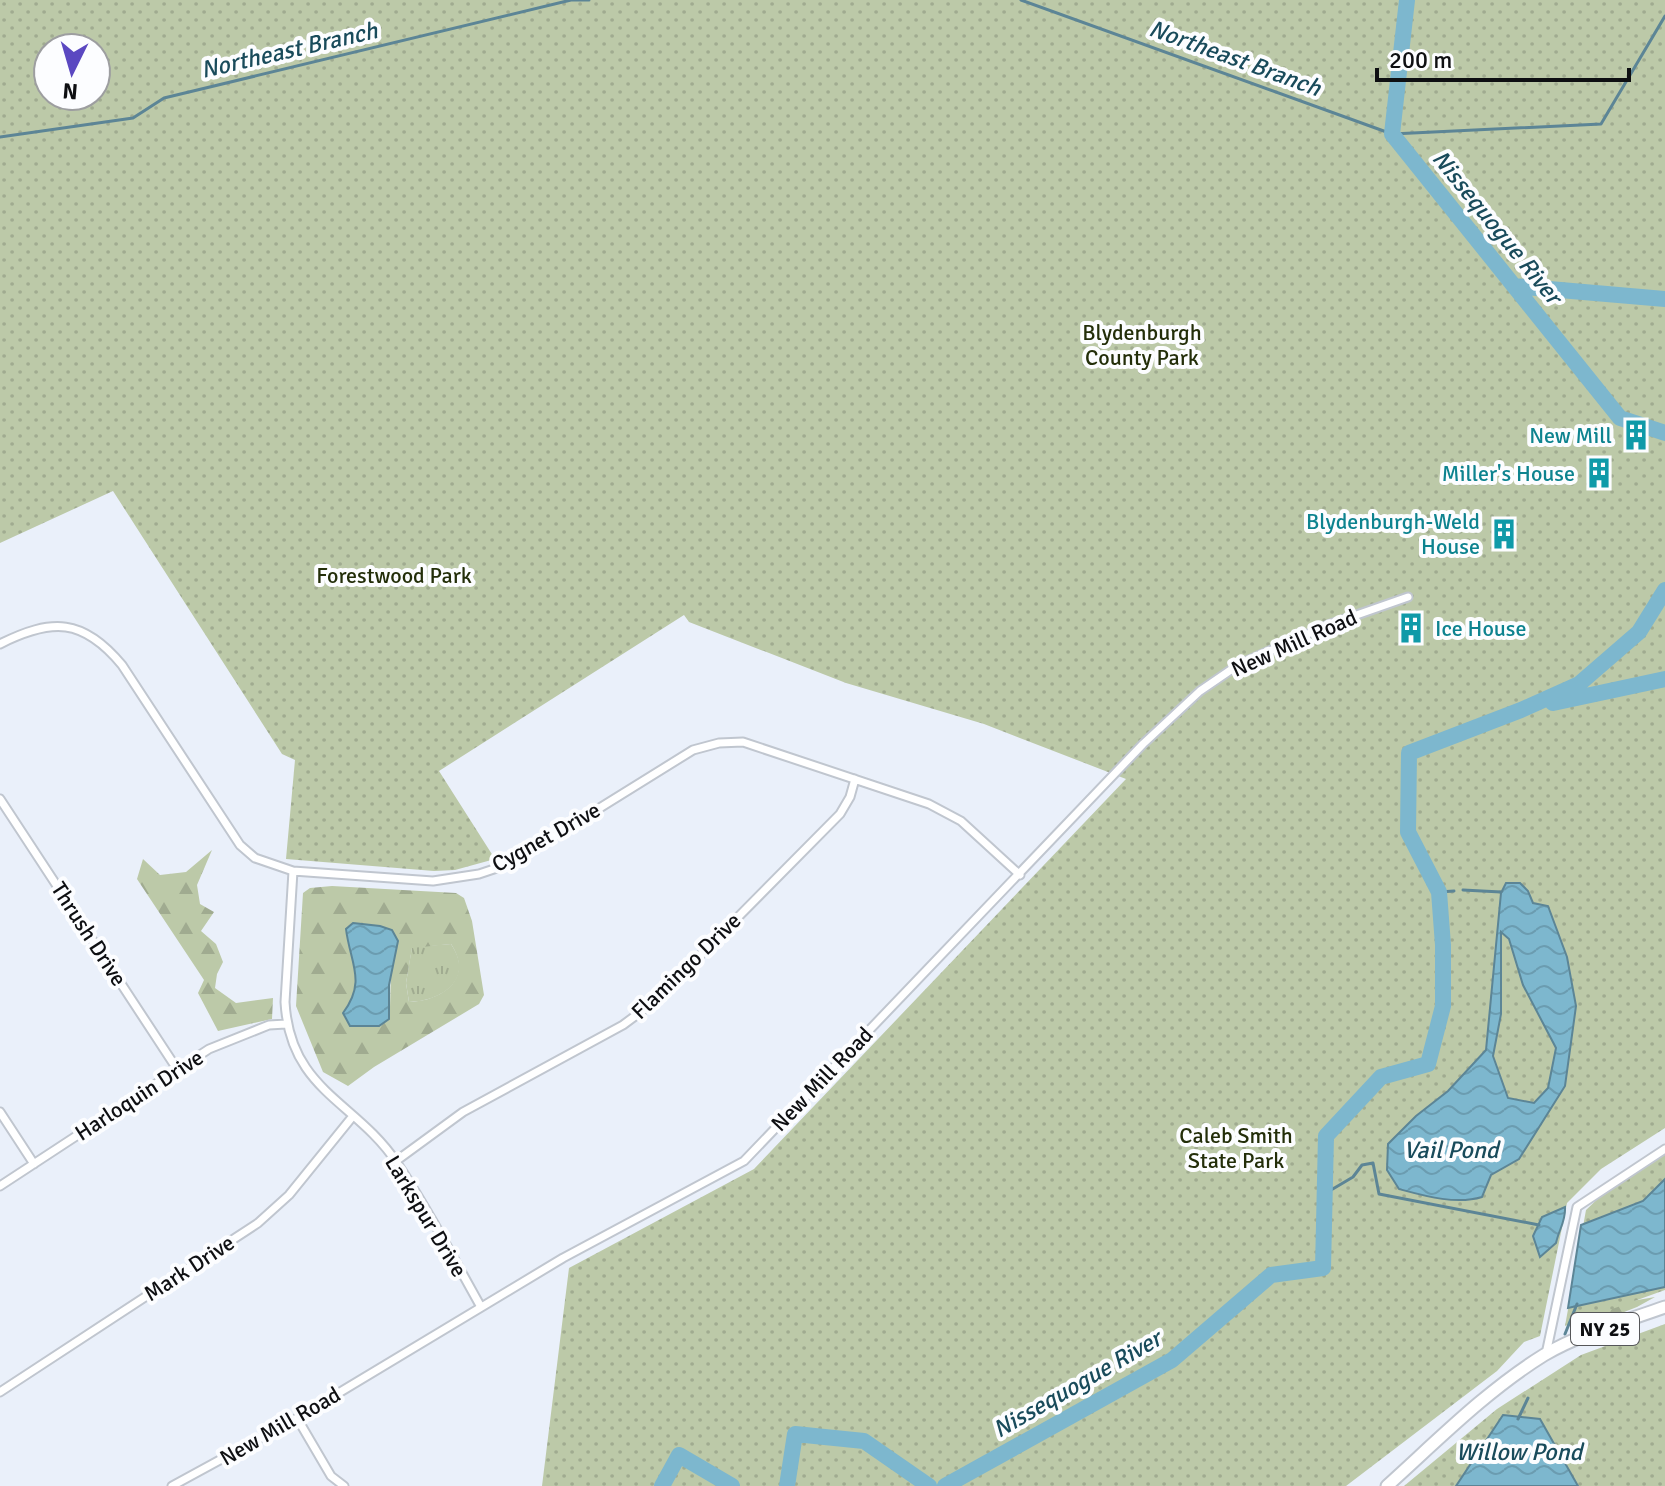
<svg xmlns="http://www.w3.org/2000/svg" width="1665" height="1486" font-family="Signika,sans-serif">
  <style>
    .grass { fill: url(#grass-tufts) }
    .forest { fill: url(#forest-firs); fill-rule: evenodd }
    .park { fill: url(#park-dots); fill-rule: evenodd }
    .water { fill: url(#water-waves); stroke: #5c8596; stroke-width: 2; fill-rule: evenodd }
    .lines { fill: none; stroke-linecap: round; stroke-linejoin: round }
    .stream { stroke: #5c8596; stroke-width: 3 }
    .river { stroke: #7db7ce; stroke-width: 16 }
    .minor-casing { stroke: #c0c6cf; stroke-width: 11 }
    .primary-casing { stroke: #c0c6cf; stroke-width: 15 }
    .minor { stroke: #fff; stroke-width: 7 }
    .primary { stroke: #fff; stroke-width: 11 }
    .labels { text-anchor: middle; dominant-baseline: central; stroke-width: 8; stroke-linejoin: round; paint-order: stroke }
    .shield { fill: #fcfdff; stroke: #555659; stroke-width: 2 }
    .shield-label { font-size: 20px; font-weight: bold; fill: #0e0f12 }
    .park-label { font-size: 22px; fill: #232e09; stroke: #fcfdff }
    .culture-label { font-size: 22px; fill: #0d838f; stroke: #fcfdff; text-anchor: end }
    .street-label { font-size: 22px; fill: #0e0f12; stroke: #fcfdff }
    .water-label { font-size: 24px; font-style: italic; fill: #194b5b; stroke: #fcfdff }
  </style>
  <defs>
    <pattern id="grass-tufts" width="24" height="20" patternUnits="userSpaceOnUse" patternTransform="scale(2)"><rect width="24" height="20" fill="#bcc9a8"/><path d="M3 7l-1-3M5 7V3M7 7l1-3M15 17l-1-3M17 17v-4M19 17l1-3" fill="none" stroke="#a0ab90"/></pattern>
    <pattern id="forest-firs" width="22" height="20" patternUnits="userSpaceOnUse" patternTransform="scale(2)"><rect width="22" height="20" fill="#bcc9a8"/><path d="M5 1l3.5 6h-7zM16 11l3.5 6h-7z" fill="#a0ab90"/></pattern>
    <pattern id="park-dots" width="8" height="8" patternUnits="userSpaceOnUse" patternTransform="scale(2)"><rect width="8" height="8" fill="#bcc9a8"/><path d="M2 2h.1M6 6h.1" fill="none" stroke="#a0ab90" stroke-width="1.8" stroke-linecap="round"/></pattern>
    <pattern id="water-waves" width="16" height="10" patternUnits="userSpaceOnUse" patternTransform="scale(2)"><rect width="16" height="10" fill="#7db7ce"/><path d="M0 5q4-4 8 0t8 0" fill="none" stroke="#6b9cb0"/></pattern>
  </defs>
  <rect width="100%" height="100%" fill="#eaf0fa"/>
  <!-- grass -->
  <path class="grass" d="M451,944C475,979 442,1001 409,1002L406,983L412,947Z"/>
  <!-- forest -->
  <path class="forest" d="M212,850L197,885L200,904L214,912L201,931L216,944L223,962L217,974L215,988L236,1003L273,998L272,1019L218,1031L198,993L204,980L137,879L143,859L160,875L186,872Z
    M332,886L456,893L464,898L472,921L484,995L479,1004L374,1067L348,1086L323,1072L296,1006L303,893L310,888ZM362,924L392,930L390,1007L367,1026L359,1024L343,1013C359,992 359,968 348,944ZM451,944C474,979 442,1001 409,1002L406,983L412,948Z
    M1655,1297L1637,1307L1573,1332L1574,1317L1603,1306Z"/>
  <!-- park -->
  <path class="park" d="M0,0H1665V1128L1601,1169L1567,1203L1540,1336L1524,1342L1497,1371L1346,1486H542L569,1268L754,1169L1126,779L984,724L846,683L689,622L684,615L439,771L495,859L455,870L434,871L286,859L295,760L282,754L113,491L0,543ZM48,48H96V96H48Z
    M1665,1152V1290L1565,1326L1586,1210L1610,1187Z
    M1665,1324V1486H1404L1497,1409L1581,1355Z"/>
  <!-- water -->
  <path class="water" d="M1506,883H1520L1528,891L1533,903L1548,906L1567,957L1576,1006L1565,1086L1519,1159L1491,1175L1482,1197C1456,1205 1425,1196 1399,1189L1387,1170L1388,1144L1416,1116L1448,1091L1486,1050L1501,893ZM1501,932L1509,939L1523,985L1556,1048L1548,1088L1534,1103L1508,1098L1493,1056L1501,1014Z
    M353,923L380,926L392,930L398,941L389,985V1019L379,1026H350L343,1013C367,981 350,963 346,929Z
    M1665,1179V1287L1568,1308L1581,1225L1643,1201Z
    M1565,1207C1566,1221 1559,1229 1556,1243L1540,1257L1533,1236L1542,1217Z
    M1503,1415L1540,1419L1578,1486H1456Z"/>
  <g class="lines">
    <!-- stream -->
    <path class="stream" d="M1021,0L1392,134L1601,124L1665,16
      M0,137L133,118L164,98L571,0H589
      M1463,890L1501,892
      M1439,892L1454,891
      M1326,1193L1353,1177L1362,1165L1373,1163L1379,1194L1539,1225
      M1565,1334L1577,1304
      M1518,1419L1528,1398"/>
    <!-- river -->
    <path class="river" d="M1407,0L1392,134L1620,418L1665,433
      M1514,286L1665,299
      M1553,703L1665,679
      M662,1486L679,1455L732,1486
      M787,1486L795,1434L864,1441L929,1486
      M945,1486L1172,1360L1271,1275L1323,1268L1326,1136L1381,1077L1428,1064L1443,1006V945L1439,892L1408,832L1409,753L1521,710L1579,684L1639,632L1665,590"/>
    <!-- minor casing -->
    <g class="minor-casing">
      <path id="minor" d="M0,644C52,618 83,618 122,665L240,845L255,858L293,871L433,881L479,874L503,866L524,855L693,750L719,743L743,742L929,804L961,821L1020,875
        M0,799L177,1069
        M293,871L285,1002C290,1091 356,1101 397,1163C428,1209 454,1259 481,1307
        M0,1112L34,1164
        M396,1161L463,1112L623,1025L654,1002L840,814L850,797L855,779
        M0,1186L209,1049L269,1025L286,1024
        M1546,1354L1577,1207L1665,1149
        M0,1392L258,1223L289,1195L353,1116
        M297,1418L331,1476L344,1486
        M172,1486L297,1418L563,1258L744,1161L1143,744L1200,691L1238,665L1328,625L1408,597"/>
    </g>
    <!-- primary casing -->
    <g class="primary-casing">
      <path id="primary" d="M1387,1486C1437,1441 1486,1391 1544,1355C1579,1334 1626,1321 1665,1307"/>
    </g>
    <!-- minor -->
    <use href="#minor" class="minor"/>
    <!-- primary -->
    <use href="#primary" class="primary"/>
  </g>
  <!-- icons -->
  <defs>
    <g id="building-bare" transform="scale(2.4)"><path d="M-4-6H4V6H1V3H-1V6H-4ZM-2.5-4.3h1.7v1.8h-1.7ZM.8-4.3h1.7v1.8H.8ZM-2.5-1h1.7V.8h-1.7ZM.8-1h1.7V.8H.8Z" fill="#0f9aa8" stroke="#fcfdff" stroke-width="2.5" paint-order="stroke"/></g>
  </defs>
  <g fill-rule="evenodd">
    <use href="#building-bare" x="1636" y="435"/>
    <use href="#building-bare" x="1599" y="473"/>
    <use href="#building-bare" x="1504" y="534"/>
    <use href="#building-bare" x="1411" y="628"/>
  </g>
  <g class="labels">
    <!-- shield labels -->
    <rect class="shield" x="1571" y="1313" width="68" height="32" rx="6"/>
    <g class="shield-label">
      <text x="1605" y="1329">NY 25</text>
    </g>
    <!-- park labels -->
    <g class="park-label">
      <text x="1142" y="332">Blydenburgh<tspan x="1142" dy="25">County Park</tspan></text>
      <text x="394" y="575">Forestwood Park</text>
      <text x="1236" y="1135">Caleb Smith<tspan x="1236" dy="25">State Park</tspan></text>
    </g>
    <!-- culture labels -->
    <g class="culture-label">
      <text x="1612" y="435">New Mill</text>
      <text x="1575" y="473">Miller's House</text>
      <text x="1480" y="521">Blydenburgh-Weld<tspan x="1480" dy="25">House</tspan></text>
      <text x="1435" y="628" text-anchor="start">Ice House</text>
    </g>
    <!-- street labels -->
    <g class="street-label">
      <text transform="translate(1294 643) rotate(-24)">New Mill Road</text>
      <text transform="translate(546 837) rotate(-29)">Cygnet Drive</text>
      <text transform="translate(89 934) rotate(57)">Thrush Drive</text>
      <text transform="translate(686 966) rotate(-44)">Flamingo Drive</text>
      <text transform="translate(822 1079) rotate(-46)">New Mill Road</text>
      <text transform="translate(139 1095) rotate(-33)">Harloquin Drive</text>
      <text transform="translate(426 1216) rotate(59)">Larkspur Drive</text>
      <text transform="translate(189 1268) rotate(-33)">Mark Drive</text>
      <text transform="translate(280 1426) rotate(-30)">New Mill Road</text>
    </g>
    <!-- water labels -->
    <g class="water-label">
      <text transform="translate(289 50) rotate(-13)">Northeast Branch</text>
      <text transform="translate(1235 58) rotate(20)">Northeast Branch</text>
      <text transform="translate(1497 227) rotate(51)">Nissequogue River</text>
      <text x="1451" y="1150">Vail Pond</text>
      <text transform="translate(1077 1384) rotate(-30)">Nissequogue River</text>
      <text x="1519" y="1452">Willow Pond</text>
    </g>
  </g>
  <!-- north arrow -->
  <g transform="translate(72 72) rotate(185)"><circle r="38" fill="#fcfdff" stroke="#9d9ea0" stroke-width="2"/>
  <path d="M0-6L14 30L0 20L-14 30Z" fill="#5b48c1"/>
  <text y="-12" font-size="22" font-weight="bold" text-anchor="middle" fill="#0e0f12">N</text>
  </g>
  <!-- scale -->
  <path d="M1377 68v12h252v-12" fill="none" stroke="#0e0f12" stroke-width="4"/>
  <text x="1389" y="68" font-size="24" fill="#0e0f12" stroke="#fcfdff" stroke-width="6" paint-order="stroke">200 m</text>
</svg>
